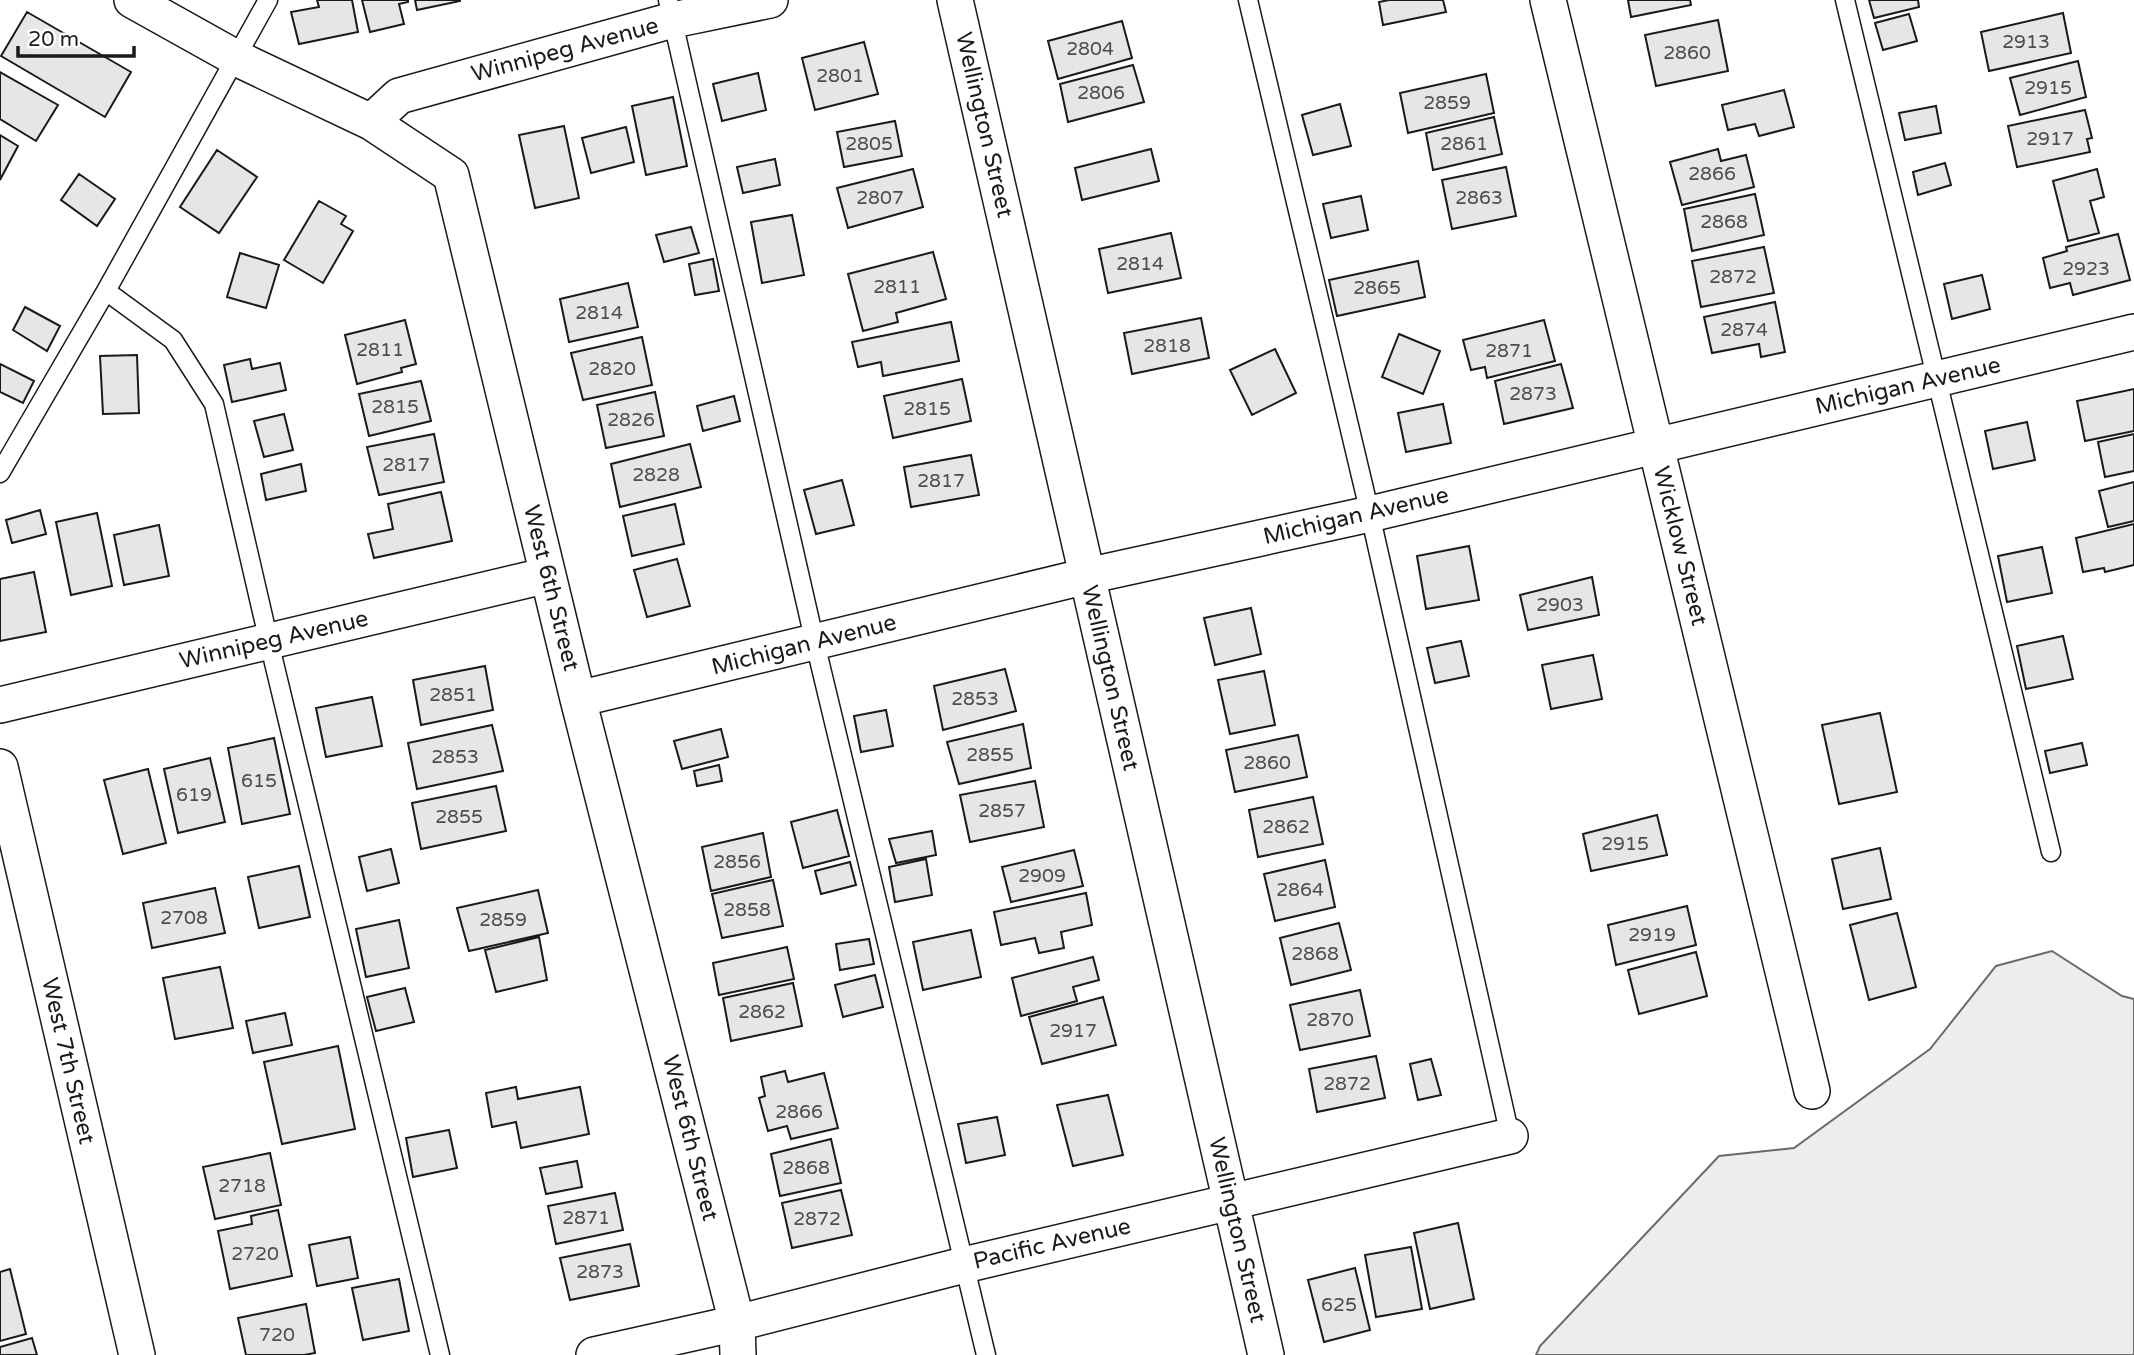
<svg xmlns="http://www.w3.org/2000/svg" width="2134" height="1355" font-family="'Varela Round',sans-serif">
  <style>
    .green { fill: #ededed; stroke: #6a6a6a; stroke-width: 2 }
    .building { fill: #e6e6e6; stroke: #1a1a1a; stroke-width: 2 }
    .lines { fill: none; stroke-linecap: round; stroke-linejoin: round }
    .lane-casing { stroke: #1a1a1a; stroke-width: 21 }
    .street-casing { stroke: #1a1a1a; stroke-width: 38 }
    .lane { stroke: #fff; stroke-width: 18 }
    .street { stroke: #fff; stroke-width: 35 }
    .labels { text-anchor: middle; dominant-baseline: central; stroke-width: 5; stroke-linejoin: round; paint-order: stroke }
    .number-label { font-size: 19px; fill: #4d4d4d }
    .street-label { font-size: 23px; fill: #1a1a1a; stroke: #fff }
  </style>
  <rect width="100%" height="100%" fill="#fff"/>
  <!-- green -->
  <path class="green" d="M2052,951L2122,996L2134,999V1355H1536L1540,1346L1719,1156L1794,1148L1930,1049L1996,966Z"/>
  <!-- building -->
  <path class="building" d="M317,0H352L358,32L299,44L291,12L319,7Z
    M362,0H408V2L399,4L404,24L370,32Z
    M415,0H460V1L417,10Z
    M1389,0H1443L1446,12L1383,25L1379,2Z
    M1628,0H1690L1691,5L1631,17Z
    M1869,0H1918L1919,7L1874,18Z
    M27,12L131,72L105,117L1,56Z
    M2063,13L2071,53L1989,71L1981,32Z
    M1909,14L1917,41L1883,50L1875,23Z
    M1718,20L1728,71L1656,86L1645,35Z
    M1122,21L1132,58L1058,79L1048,41Z
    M864,42L878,94L815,110L802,58Z
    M2078,61L2086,97L2020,115L2010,78Z
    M1133,65L1144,102L1068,122L1060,84Z
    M0,72L58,105L36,141L0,119Z
    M758,73L766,110L722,121L713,84Z
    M1486,74L1494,113L1408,133L1400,93Z
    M1784,90L1794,127L1759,136L1755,124L1728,130L1722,105Z
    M673,97L687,166L646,175L632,106Z
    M1340,104L1351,146L1313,155L1302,115Z
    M1936,106L1941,133L1905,140L1899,113Z
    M2085,110L2092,138L2087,139L2090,152L2017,167L2008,126Z
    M1494,117L1502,154L1433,170L1426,133Z
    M895,121L902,156L844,167L837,132Z
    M564,126L579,198L535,208L519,135Z
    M626,127L634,162L591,173L582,138Z
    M0,135L18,146L0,180Z
    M1151,149L1159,181L1082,200L1075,168Z
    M1718,149L1721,161L1746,155L1754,187L1682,205L1670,162Z
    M217,150L257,177L219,233L180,207Z
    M775,159L780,185L743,193L737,167Z
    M1945,163L1951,185L1918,195L1913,172Z
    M1506,167L1516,216L1452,229L1442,180Z
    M913,169L923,207L848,228L837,188Z
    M2097,169L2104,197L2090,201L2099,233L2068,241L2053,181Z
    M79,174L115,199L97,226L61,200Z
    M1755,194L1764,235L1692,251L1684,209Z
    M1361,196L1368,230L1331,238L1323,204Z
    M319,201L346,216L341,224L353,231L323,283L284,260Z
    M792,215L804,275L762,283L751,222Z
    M691,227L699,253L664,262L656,235Z
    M1171,233L1181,278L1108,293L1099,249Z
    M2118,234L2130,280L2073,295L2070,283L2050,288L2043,258L2067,251L2066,247Z
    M1764,247L1774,293L1701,307L1692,261Z
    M933,252L946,299L896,313L898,322L863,331L848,274Z
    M240,253L279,265L266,308L227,297Z
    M713,259L719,291L695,295L689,264Z
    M1418,261L1425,297L1337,316L1329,280Z
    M1982,275L1990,309L1952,319L1944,284Z
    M628,283L638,327L569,342L560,299Z
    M1775,302L1785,352L1761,357L1759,344L1712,353L1704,317Z
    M25,307L60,326L47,351L13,330Z
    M1201,318L1209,358L1132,374L1124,333Z
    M405,320L416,364L401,368L402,372L357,384L345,335Z
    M1544,320L1555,361L1487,378L1485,367L1471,370L1463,340Z
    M951,322L959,361L883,376L881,362L858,367L852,342Z
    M1399,334L1440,351L1423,394L1382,377Z
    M642,337L652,385L583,400L571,353Z
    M1275,349L1296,393L1252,415L1230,370Z
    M137,355L139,413L103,414L100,356Z
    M250,359L252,369L280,363L286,390L232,402L224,365Z
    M0,364L34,381L23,403L0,392Z
    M1561,364L1573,408L1504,424L1495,381Z
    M962,379L971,421L893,438L884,396Z
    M421,381L431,421L369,436L359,394Z
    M2134,389V431L2085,441L2077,401Z
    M655,392L664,436L606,448L597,405Z
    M734,396L740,421L703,431L697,406Z
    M1443,404L1451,443L1406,452L1398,413Z
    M284,414L293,450L264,457L254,421Z
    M2027,422L2035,460L1993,469L1985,431Z
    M434,434L444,482L379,495L367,447Z
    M2134,434V471L2105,477L2098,442Z
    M690,444L701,487L620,507L611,464Z
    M971,455L979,495L911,507L904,467Z
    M301,464L306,491L266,500L261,474Z
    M842,480L854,525L816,534L804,490Z
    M2134,482V521L2108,527L2099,491Z
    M441,492L452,541L374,558L368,534L393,529L388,504Z
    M675,504L684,544L632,556L623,516Z
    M40,510L46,534L12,543L6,520Z
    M97,513L112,586L71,595L56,522Z
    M2134,524V565L2105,572L2104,568L2083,572L2076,538Z
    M159,525L169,576L124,585L114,535Z
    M1469,546L1479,600L1426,609L1417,556Z
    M2042,547L2052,593L2007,602L1998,556Z
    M677,559L690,606L647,617L634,570Z
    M34,572L46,632L0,641V579Z
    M1592,577L1599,615L1528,630L1520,595Z
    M1251,608L1261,654L1215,665L1204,618Z
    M2063,636L2073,679L2026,689L2017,646Z
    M1461,641L1469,676L1435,683L1427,648Z
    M1593,655L1602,699L1551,709L1542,665Z
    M485,666L493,710L421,725L413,680Z
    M1005,669L1016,711L943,730L934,686Z
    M1264,671L1275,725L1230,734L1218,680Z
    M372,697L382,746L326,757L316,708Z
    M886,710L893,746L861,752L854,716Z
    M1880,713L1897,792L1839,804L1822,725Z
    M1023,724L1031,768L959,784L947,742Z
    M492,725L503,771L417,789L408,743Z
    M721,729L728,757L682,769L674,741Z
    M1298,735L1307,777L1235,792L1226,750Z
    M274,738L290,814L242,824L228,748Z
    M2082,743L2087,765L2050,773L2045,751Z
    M210,758L225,822L178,833L164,769Z
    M719,765L722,781L697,786L694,771Z
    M148,769L166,843L123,854L104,780Z
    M1035,781L1044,827L970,842L960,795Z
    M496,786L506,831L421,849L412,803Z
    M1313,797L1323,844L1258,857L1249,810Z
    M837,810L849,856L803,868L791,822Z
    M1657,815L1667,855L1591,871L1583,834Z
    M932,831L936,855L896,863L889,839Z
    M763,833L771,877L711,891L702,847Z
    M1880,848L1891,899L1843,909L1832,859Z
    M391,849L399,883L367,891L359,857Z
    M1074,850L1083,886L1011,902L1002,867Z
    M926,859L932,895L895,902L889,867Z
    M1325,860L1335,907L1275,921L1264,874Z
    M850,862L856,885L821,894L815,871Z
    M299,866L310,917L259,928L248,877Z
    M773,880L783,926L722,938L712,894Z
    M215,888L225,933L152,948L143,903Z
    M538,890L548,933L469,951L457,908Z
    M1086,893L1092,925L1061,932L1064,948L1039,953L1035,938L1001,945L994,912Z
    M1687,906L1696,945L1616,965L1608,925Z
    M1897,913L1916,987L1869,1000L1850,925Z
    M399,920L409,968L366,977L356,929Z
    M1339,923L1351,970L1291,985L1280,938Z
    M971,930L981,977L923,990L913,942Z
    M539,937L547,980L496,992L485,950Z
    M869,939L874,964L840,970L836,944Z
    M787,947L794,979L719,995L713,963Z
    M1696,952L1707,996L1639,1014L1628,970Z
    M1093,957L1099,980L1073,987L1077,1001L1021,1016L1012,978Z
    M220,967L233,1028L175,1039L163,978Z
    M875,975L883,1007L843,1017L835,985Z
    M793,983L802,1026L731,1041L723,998Z
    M405,988L414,1022L376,1031L367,997Z
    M1360,990L1370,1036L1300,1050L1290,1005Z
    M1103,997L1116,1045L1042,1064L1029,1017Z
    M285,1013L292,1045L253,1053L246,1021Z
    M338,1046L355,1129L282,1144L264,1062Z
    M1376,1056L1385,1098L1317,1112L1309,1069Z
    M1431,1059L1441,1095L1418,1100L1410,1064Z
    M785,1071L788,1082L824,1073L838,1128L791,1139L787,1126L768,1131L759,1098L765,1096L761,1077Z
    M516,1087L518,1099L580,1087L589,1134L521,1148L516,1122L492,1127L486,1093Z
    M1108,1095L1123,1155L1073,1166L1057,1105Z
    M997,1117L1005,1155L966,1163L958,1124Z
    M449,1130L457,1168L413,1177L406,1138Z
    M831,1139L841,1183L780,1196L771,1154Z
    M270,1153L281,1205L215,1219L203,1167Z
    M577,1161L582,1187L546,1194L540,1168Z
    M841,1190L852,1235L792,1248L782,1203Z
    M615,1193L623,1230L556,1244L548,1206Z
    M278,1210L292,1276L230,1289L218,1231L252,1224L251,1216Z
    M1458,1223L1474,1299L1430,1309L1414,1233Z
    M350,1237L358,1278L317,1286L309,1245Z
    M630,1244L639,1286L570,1300L560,1258Z
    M1411,1247L1422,1309L1376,1317L1365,1255Z
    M1355,1268L1370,1330L1324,1342L1308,1280Z
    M10,1269L26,1334L0,1341V1272Z
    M399,1279L409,1331L363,1340L352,1288Z
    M306,1304L315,1353L304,1355H246L238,1318Z
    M32,1338L37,1355H0V1347Z"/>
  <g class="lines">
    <!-- lane casing -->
    <g class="lane-casing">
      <path id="lane" d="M668,0L815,643L986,1355
        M1248,0L1370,514L1510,1136
        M1845,0L2051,852
        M106,291L173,340L214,404L269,642L440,1355
        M0,473L106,291L268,0"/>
    </g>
    <!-- street casing -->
    <g class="street-casing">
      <path id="street" d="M132,0L236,58L371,122L451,175L578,699L737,1323L738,1355
        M955,0L1266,1355
        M1548,0L1812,1091
        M371,122L399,96L673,20L770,0
        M578,699L1087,576L1370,514L2134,332
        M0,705L548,575
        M0,767L137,1355
        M594,1355L737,1323L964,1265L1510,1136"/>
    </g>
    <!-- lane -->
    <use href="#lane" class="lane"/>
    <!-- street -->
    <use href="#street" class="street"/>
  </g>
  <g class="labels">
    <!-- number labels -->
    <g class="number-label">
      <text x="2026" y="42">2913</text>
      <text x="1090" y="49">2804</text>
      <text x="1687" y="53">2860</text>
      <text x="840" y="76">2801</text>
      <text x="2048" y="88">2915</text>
      <text x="1101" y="93">2806</text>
      <text x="1447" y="103">2859</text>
      <text x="2050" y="139">2917</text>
      <text x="869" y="144">2805</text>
      <text x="1464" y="144">2861</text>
      <text x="1712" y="174">2866</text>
      <text x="880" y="198">2807</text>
      <text x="1479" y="198">2863</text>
      <text x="1724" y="222">2868</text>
      <text x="1140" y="264">2814</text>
      <text x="2086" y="269">2923</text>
      <text x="1733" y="277">2872</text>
      <text x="897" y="287">2811</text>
      <text x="1377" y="288">2865</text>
      <text x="599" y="313">2814</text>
      <text x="1744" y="330">2874</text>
      <text x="1167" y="346">2818</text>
      <text x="380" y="350">2811</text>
      <text x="1509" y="351">2871</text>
      <text x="612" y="369">2820</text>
      <text x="1533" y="394">2873</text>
      <text x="395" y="407">2815</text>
      <text x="927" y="409">2815</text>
      <text x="631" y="420">2826</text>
      <text x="406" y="465">2817</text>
      <text x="656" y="475">2828</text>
      <text x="941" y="481">2817</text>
      <text x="1560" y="605">2903</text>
      <text x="453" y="695">2851</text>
      <text x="975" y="699">2853</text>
      <text x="990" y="755">2855</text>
      <text x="455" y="757">2853</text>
      <text x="1267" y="763">2860</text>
      <text x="259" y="781">615</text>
      <text x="194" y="795">619</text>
      <text x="1002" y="811">2857</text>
      <text x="459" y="817">2855</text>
      <text x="1286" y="827">2862</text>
      <text x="1625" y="844">2915</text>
      <text x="737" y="862">2856</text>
      <text x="1042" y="876">2909</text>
      <text x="1300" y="890">2864</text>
      <text x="747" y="910">2858</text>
      <text x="184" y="918">2708</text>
      <text x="503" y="920">2859</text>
      <text x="1652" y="935">2919</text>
      <text x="1315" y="954">2868</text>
      <text x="762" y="1012">2862</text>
      <text x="1330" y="1020">2870</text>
      <text x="1073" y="1031">2917</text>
      <text x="1347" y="1084">2872</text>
      <text x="799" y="1112">2866</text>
      <text x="806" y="1168">2868</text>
      <text x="242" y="1186">2718</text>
      <text x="586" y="1218">2871</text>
      <text x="817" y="1219">2872</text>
      <text x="255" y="1254">2720</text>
      <text x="600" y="1272">2873</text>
      <text x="1339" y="1305">625</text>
      <text x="277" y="1335">720</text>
    </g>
    <!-- street labels -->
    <g class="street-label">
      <text transform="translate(565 50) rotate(-15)">Winnipeg Avenue</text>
      <text transform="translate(984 125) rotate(77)">Wellington Street</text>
      <text transform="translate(1908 386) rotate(-13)">Michigan Avenue</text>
      <text transform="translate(1356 516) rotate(-13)">Michigan Avenue</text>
      <text transform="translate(1680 546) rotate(76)">Wicklow Street</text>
      <text transform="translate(551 588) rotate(76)">West 6th Street</text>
      <text transform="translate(274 640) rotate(-13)">Winnipeg Avenue</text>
      <text transform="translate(804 645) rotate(-14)">Michigan Avenue</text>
      <text transform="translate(1110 678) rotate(77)">Wellington Street</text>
      <text transform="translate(68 1061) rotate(77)">West 7th Street</text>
      <text transform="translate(690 1138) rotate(76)">West 6th Street</text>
      <text transform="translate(1237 1230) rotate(77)">Wellington Street</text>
      <text transform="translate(1052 1244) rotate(-13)">Pacific Avenue</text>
    </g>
  </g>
  <!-- scale -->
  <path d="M18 46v10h116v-10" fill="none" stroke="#1a1a1a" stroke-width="3.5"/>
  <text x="28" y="46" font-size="21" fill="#1a1a1a" stroke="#ffffff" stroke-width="5" paint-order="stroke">20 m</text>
</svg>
